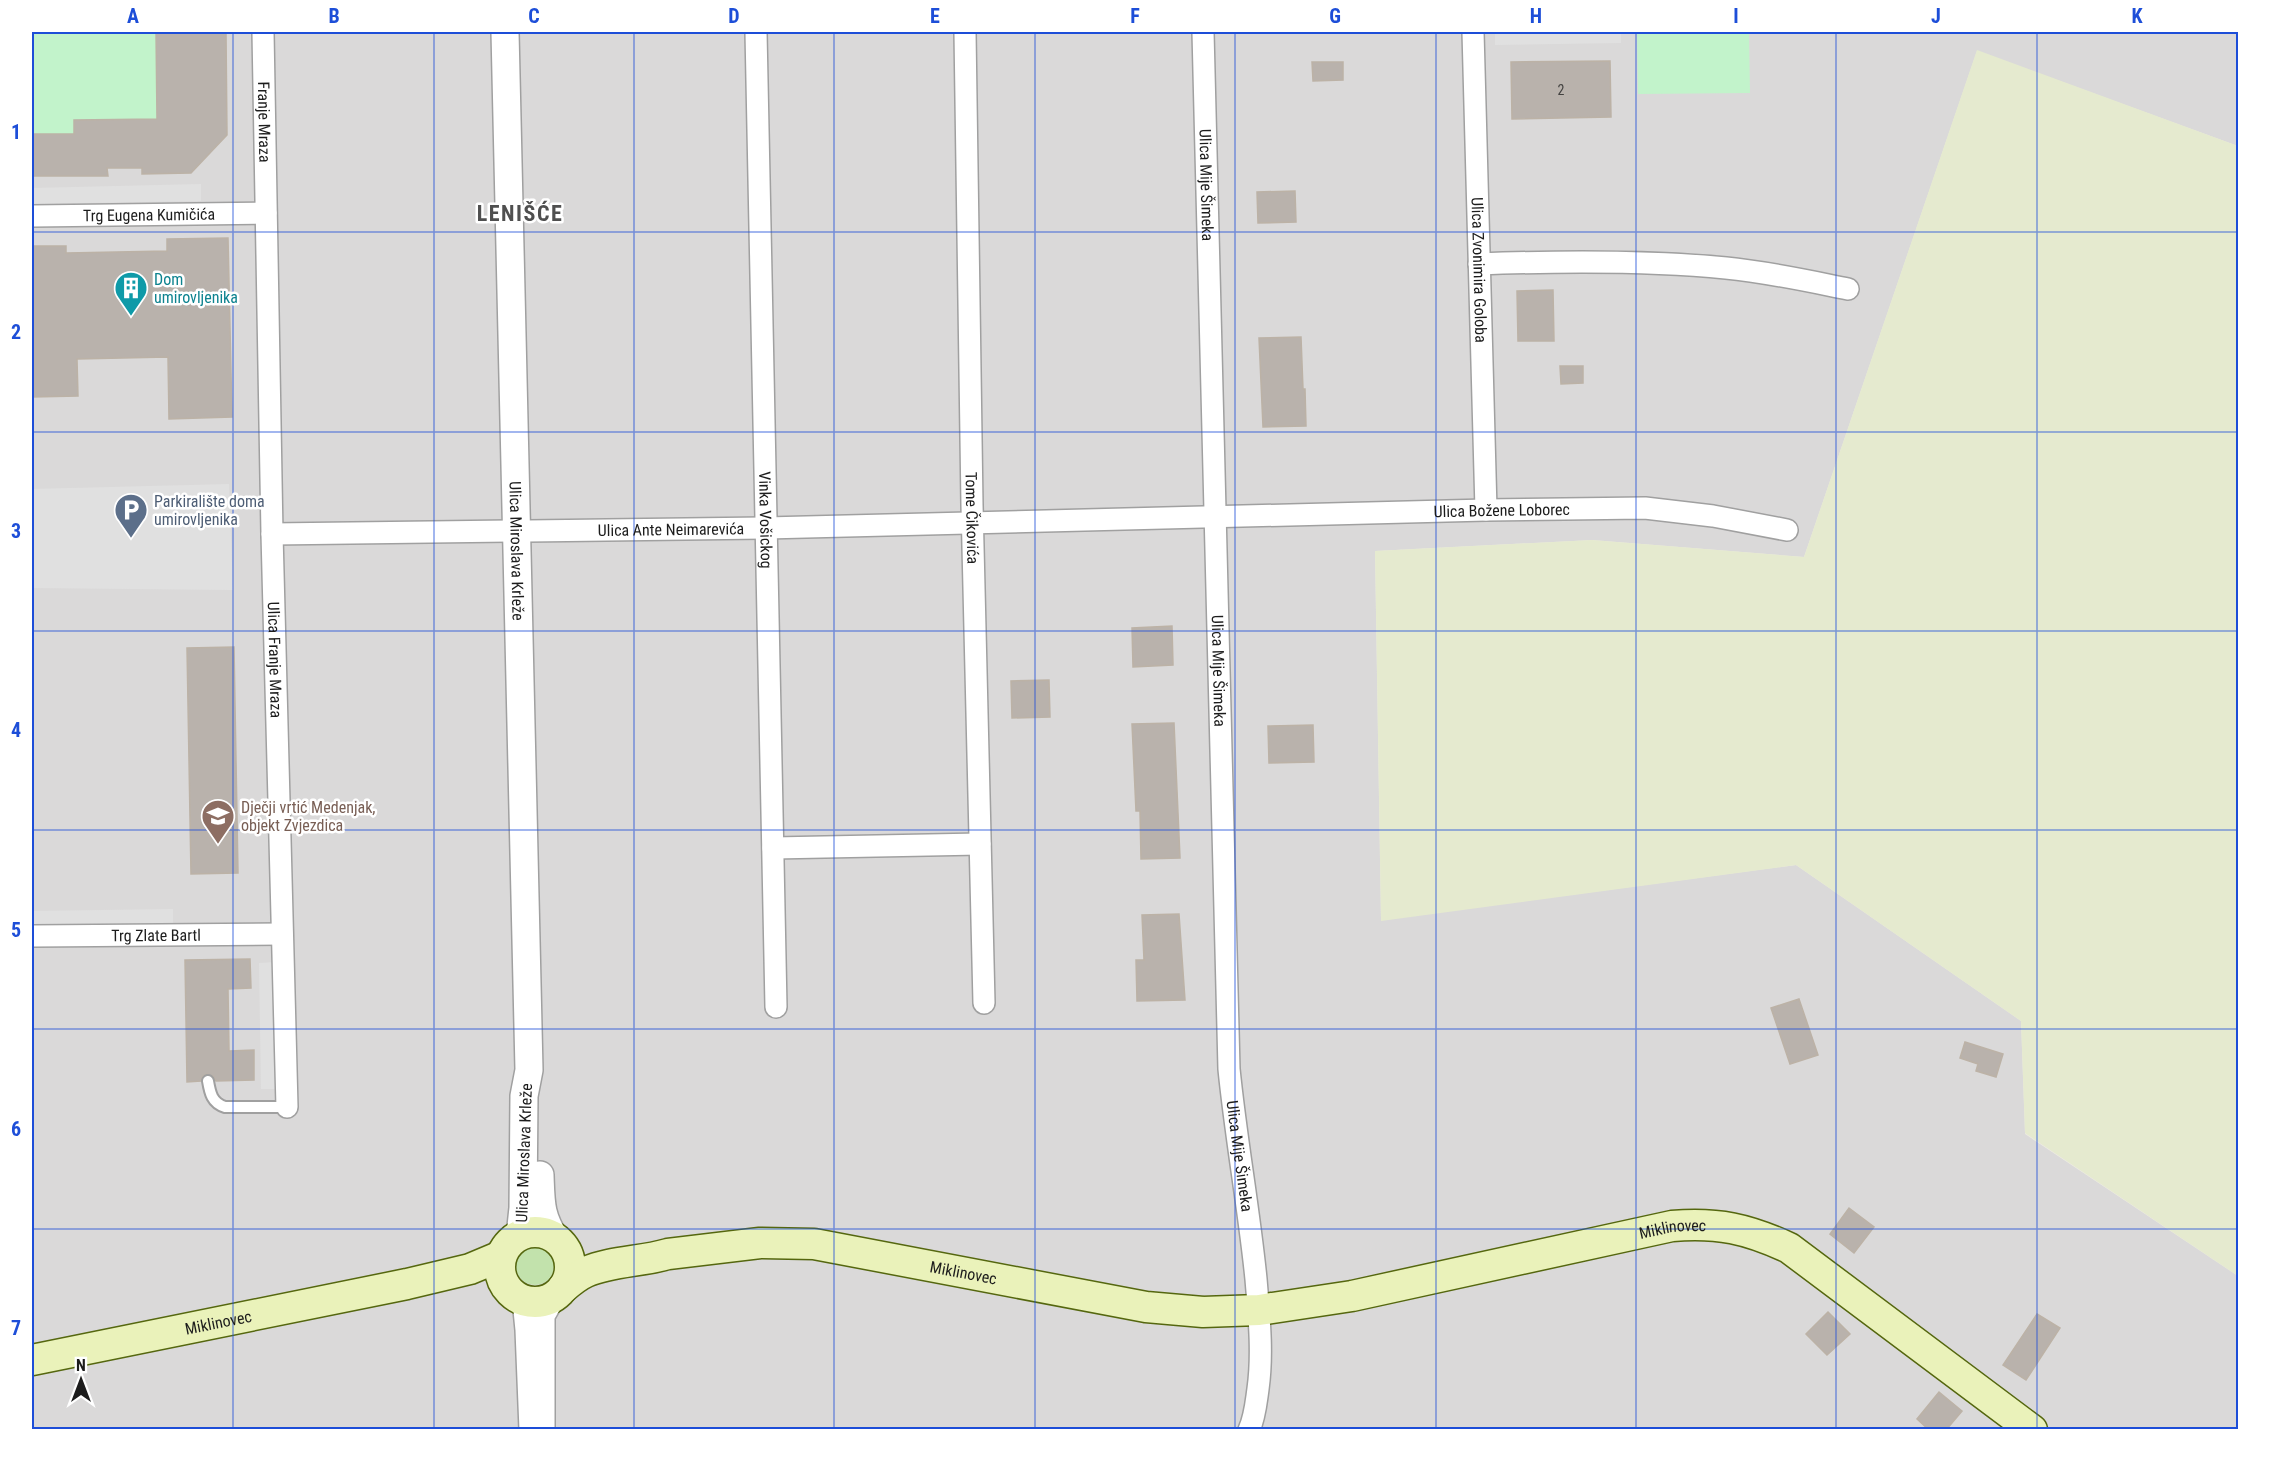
<svg xmlns="http://www.w3.org/2000/svg" width="2270" height="1461" font-family="'Roboto Condensed',sans-serif">
  <style>
    .residential { fill: #dad9d9 }
    .farmland { fill: #e5eacf }
    .grass { fill: #c2e2ac }
    .park { fill: #c2f3cb }
    .parking { fill: #e0e0e0 }
    .building { fill: #b9b2ac; stroke: #bcb2a6; stroke-width: 1.5 }
    .lines { fill: none; stroke-linecap: round; stroke-linejoin: round }
    .service-casing { stroke: #a0a0a0; stroke-width: 14 }
    .minor-casing { stroke: #a0a0a0; stroke-width: 24 }
    .tertiary-casing { stroke: #a0a0a0; stroke-width: 30 }
    .secondary-casing { stroke: #55670f; stroke-width: 33 }
    .service { stroke: #fff; stroke-width: 10 }
    .minor { stroke: #fff; stroke-width: 21 }
    .tertiary { stroke: #fff; stroke-width: 27 }
    .secondary { stroke: #eaf2ba; stroke-width: 30 }
    .grid { fill: none; stroke: #1d4ed8; stroke-width: 1.5; stroke-opacity: 0.55 }
    .labels { text-anchor: middle; dominant-baseline: central; stroke-width: 5; stroke-linejoin: round; paint-order: stroke }
    .number-label { font-size: 14px; fill: #434240 }
    .street-label { font-size: 16px; fill: #1c1c1c; stroke: #fff }
    .culture-label { font-size: 16px; fill: #0d838f; stroke: #fff; text-anchor: start }
    .service-label { font-size: 16px; fill: #4e5e75; stroke: #fff; text-anchor: start }
    .education-label { font-size: 16px; fill: #785e54; stroke: #fff; text-anchor: start }
    .district-label { font-size: 22px; font-weight: bold; letter-spacing: 1.5px; fill: #4f4f4f; stroke: #fff }
    .neatline { fill: none; stroke: #1d4ed8; stroke-width: 2 }
    .grid-label { font-size: 20px; text-anchor: middle; font-weight: bold; fill: #1d4ed8 }
  </style>
  <rect width="100%" height="100%" fill="#eceae2"/>
  <!-- residential -->
  <path class="residential" d="M32,32H2238V146L1977,51L1804,557L1592,540L1375,551L1381,920L1796,865L2021,1021L2025,1134L2238,1276V1429H32Z"/>
  <!-- farmland -->
  <path class="farmland" d="M1977,50L2238,146V1276L2025,1133L2021,1021L1796,865L1381,921L1375,551L1592,540L1804,557Z"/>
  <!-- grass -->
  <path class="grass" d="M516 1266a19 19 0 1 1 38 0a19 19 0 1 1-38 0Z"/>
  <!-- park -->
  <path class="park" d="M32,32H156L157,119L75,120L74,134H32Z
    M1637,32H1749L1750,93L1638,94Z"/>
  <!-- parking -->
  <path class="parking" d="M1495,32H1621V43L1495,45Z
    M201,184V201L32,204V188Z
    M229,484L233,590L32,588V489Z
    M173,909V925L32,927V911Z
    M276,962L278,1089H261L259,963Z"/>
  <!-- building -->
  <path class="building" d="M156,32H226L227,135L191,173L142,174V168H107L108,176H32V134H74V120L157,119Z
    M1610,61L1611,117L1512,119L1511,62Z
    M1312,62H1343V80L1313,81Z
    M1295,191L1296,222L1258,223L1257,192Z
    M228,238L232,417L169,419L168,357L77,359L78,396L32,397V246H66V253L167,251V239Z
    M1553,290L1554,341H1518L1517,291Z
    M1301,337L1303,389H1305L1306,426L1263,427L1259,338Z
    M1560,366H1583V383L1561,384Z
    M1172,626L1173,665L1133,667L1132,628Z
    M234,647L238,873L191,874L187,648Z
    M1049,680L1050,717L1012,718L1011,681Z
    M1174,723L1180,858L1141,859L1140,811H1136L1132,724Z
    M1313,725L1314,762L1269,763L1268,726Z
    M1179,914L1185,1000L1137,1001L1136,960H1144L1142,915Z
    M250,959L251,988L228,989L229,1051L254,1050V1080L216,1081L213,1076L207,1074L203,1076L201,1081L187,1082L185,960Z
    M1799,999L1818,1055L1790,1064L1771,1008Z
    M1965,1042L2003,1054L1996,1077L1976,1071L1978,1064L1960,1058Z
    M1849,1208L1874,1227L1854,1253L1830,1234Z
    M1828,1312L1850,1334L1827,1355L1806,1334Z
    M2037,1314L2060,1328L2026,1380L2003,1365Z
    M1939,1392L1962,1411L1946,1430H1929L1917,1419Z"/>
  <g class="lines">
    <!-- service casing -->
    <g class="service-casing">
      <path id="service" d="M208,1081C210,1093 212,1103 225,1107H287"/>
    </g>
    <!-- minor casing -->
    <g class="minor-casing">
      <g id="minor">
        <path id="s1" d="M263,32L272,534L287,1107"/>
        <path id="s2" d="M756,32L776,1007"/>
        <path id="s3" d="M965,32L972,505L984,1003"/>
        <path id="s4" d="M1203,32L1229,1069C1236,1139 1249,1209 1256,1279C1259,1316 1263,1353 1258,1389C1256,1403 1255,1417 1249,1430"/>
        <path id="s5" d="M1473,32L1486,510"/>
        <path id="s6" d="M32,216L266,213"/>
        <path d="M1479,264C1561,261 1645,260 1726,268C1768,272 1808,281 1848,289"/>
        <path id="s7" d="M272,534L766,528L1486,510L1645,508L1713,516L1787,530"/>
        <path d="M773,848L980,844"/>
        <path id="s8" d="M32,936L282,934"/>
        <path d="M523,1300L526,1330L530,1430"/>
        <path d="M544,1430V1316L556,1295"/>
      </g>
    </g>
    <!-- tertiary casing -->
    <g class="tertiary-casing">
      <g id="tertiary">
        <path id="s9" d="M505,32L529,1070L524,1096L523,1208L520,1236"/>
        <path d="M540,1175C541,1202 540,1216 556,1240"/>
      </g>
    </g>
    <!-- secondary casing -->
    <g class="secondary-casing">
      <g id="secondary">
        <circle cx="535" cy="1267" r="35"/>
        <path id="s10" d="M563,1288C570,1282 577,1276 586,1272C611,1261 641,1262 668,1254L760,1243L814,1244L1146,1307L1203,1312L1259,1310L1352,1296L1672,1226C1718,1222 1748,1229 1789,1248L2032,1430"/>
        <path id="s11" d="M32,1360L407,1284L470,1269L501,1256"/>
      </g>
    </g>
    <!-- service -->
    <use href="#service" class="service"/>
    <!-- minor -->
    <use href="#minor" class="minor"/>
    <!-- tertiary -->
    <use href="#tertiary" class="tertiary"/>
    <!-- secondary -->
    <use href="#secondary" class="secondary"/>
  </g>
  <!-- grid -->
  <path class="grid" d="M233,32V1430M434,32V1430M634,32V1430M834,32V1430M1035,32V1430M1235,32V1430M1436,32V1430M1636,32V1430M1836,32V1430M2037,32V1430M32,232H2238M32,432H2238M32,631H2238M32,830H2238M32,1029H2238M32,1229H2238"/>
  <!-- icons -->
  <defs>
    <g id="building-pin" transform="scale(1.725)"><path d="M0 17L-7.5 6A9.5 9.5 0 1 1 7.5 6Z" fill="#0f9aa8" stroke="#fff"/><path d="M-4-6H4V6H1V3H-1V6H-4ZM-2.5-4.3h1.7v1.8h-1.7ZM.8-4.3h1.7v1.8H.8ZM-2.5-1h1.7V.8h-1.7ZM.8-1h1.7V.8H.8Z" fill="#fff"/></g>
    <g id="parking-pin" transform="scale(1.725)"><path d="M0 17L-7.5 6A9.5 9.5 0 1 1 7.5 6Z" fill="#5c6f8a" stroke="#fff"/><path d="M-3.5-5.5H1a3.5 3.5 0 0 1 0 7H-1V5.5H-3.5ZM-1-3.4V-.6H.8a1.4 1.4 0 0 0 0-2.8Z" fill="#fff"/></g>
    <g id="school-pin" transform="scale(1.725)"><path d="M0 17L-7.5 6A9.5 9.5 0 1 1 7.5 6Z" fill="#8d6e63" stroke="#fff"/><path d="M0-5L7-2L0 1L-7-2ZM-4 1L0 2.5L4 1V4Q0 6-4 4Z" fill="#fff"/></g>
  </defs>
  <g fill-rule="evenodd">
    <use href="#building-pin" x="131" y="288"/>
    <use href="#parking-pin" x="131" y="510"/>
    <use href="#school-pin" x="218" y="816"/>
  </g>
  <g class="labels">
    <!-- number labels -->
    <g class="number-label">
      <text x="1561" y="90">2</text>
    </g>
    <!-- street labels -->
    <g class="street-label">
      <text stroke="none"><textPath href="#s1" startOffset="90">Franje Mraza</textPath></text>
      <text stroke="none"><textPath href="#s4" startOffset="153">Ulica Mije Šimeka</textPath></text>
      <text stroke="none"><textPath href="#s6" startOffset="117">Trg Eugena Kumičića</textPath></text>
      <text stroke="none"><textPath href="#s5" startOffset="238">Ulica Zvonimira Goloba</textPath></text>
      <text stroke="none"><textPath href="#s7" startOffset="1230">Ulica Božene Loborec</textPath></text>
      <text stroke="none"><textPath href="#s3" startOffset="486">Tome Čikovića</textPath></text>
      <text stroke="none"><textPath href="#s2" startOffset="488">Vinka Vošickog</textPath></text>
      <text stroke="none"><textPath href="#s7" startOffset="399">Ulica Ante Neimarevića</textPath></text>
      <text stroke="none"><textPath href="#s9" startOffset="519">Ulica Miroslava Krleže</textPath></text>
      <text stroke="none"><textPath href="#s1" startOffset="628">Ulica Franje Mraza</textPath></text>
      <text stroke="none"><textPath href="#s4" startOffset="639">Ulica Mije Šimeka</textPath></text>
      <text stroke="none"><textPath href="#s8" startOffset="124">Trg Zlate Bartl</textPath></text>
      <text transform="translate(524 1153) rotate(-88)">Ulica Miroslava Krleže</text>
      <text stroke="none"><textPath href="#s4" startOffset="1125">Ulica Mije Šimeka</textPath></text>
      <text stroke="none"><textPath href="#s10" startOffset="1132">Miklinovec</textPath></text>
      <text stroke="none"><textPath href="#s10" startOffset="411">Miklinovec</textPath></text>
      <text stroke="none"><textPath href="#s11" startOffset="190">Miklinovec</textPath></text>
    </g>
    <!-- culture labels -->
    <g class="culture-label">
      <text x="154" y="279">Dom<tspan x="154" dy="18">umirovljenika</tspan></text>
    </g>
    <!-- service labels -->
    <g class="service-label">
      <text x="154" y="501">Parkiralište doma<tspan x="154" dy="18">umirovljenika</tspan></text>
    </g>
    <!-- education labels -->
    <g class="education-label">
      <text x="241" y="807">Dječji vrtić Medenjak,<tspan x="241" dy="18">objekt Zvjezdica</tspan></text>
    </g>
    <!-- district labels -->
    <g class="district-label">
      <text x="520" y="213">LENIŠĆE</text>
    </g>
  </g>
  <!-- border -->
  <rect width="2270" height="1461" fill="none" stroke="#ffffff" stroke-width="66"/>
  <!-- north arrow -->
  <g transform="translate(81 1380)" stroke="#ffffff" stroke-width="4.5" paint-order="stroke">
  <path d="M0-4.5L10 22L0 15L-10 22Z" fill="#1c1c1c"/>
  <text y="-9" font-size="16" font-weight="bold" text-anchor="middle" fill="#1c1c1c">N</text>
  </g>
  <rect x="33" y="33" width="2204" height="1395" class="neatline"/>
  <g class="grid-label">
    <text x="133" y="23">A</text>
    <text x="334" y="23">B</text>
    <text x="534" y="23">C</text>
    <text x="734" y="23">D</text>
    <text x="935" y="23">E</text>
    <text x="1135" y="23">F</text>
    <text x="1335" y="23">G</text>
    <text x="1536" y="23">H</text>
    <text x="1736" y="23">I</text>
    <text x="1936" y="23">J</text>
    <text x="2137" y="23">K</text>
    <text x="16" y="139">1</text>
    <text x="16" y="339">2</text>
    <text x="16" y="538">3</text>
    <text x="16" y="737">4</text>
    <text x="16" y="937">5</text>
    <text x="16" y="1136">6</text>
    <text x="16" y="1335">7</text>
  </g>
</svg>
